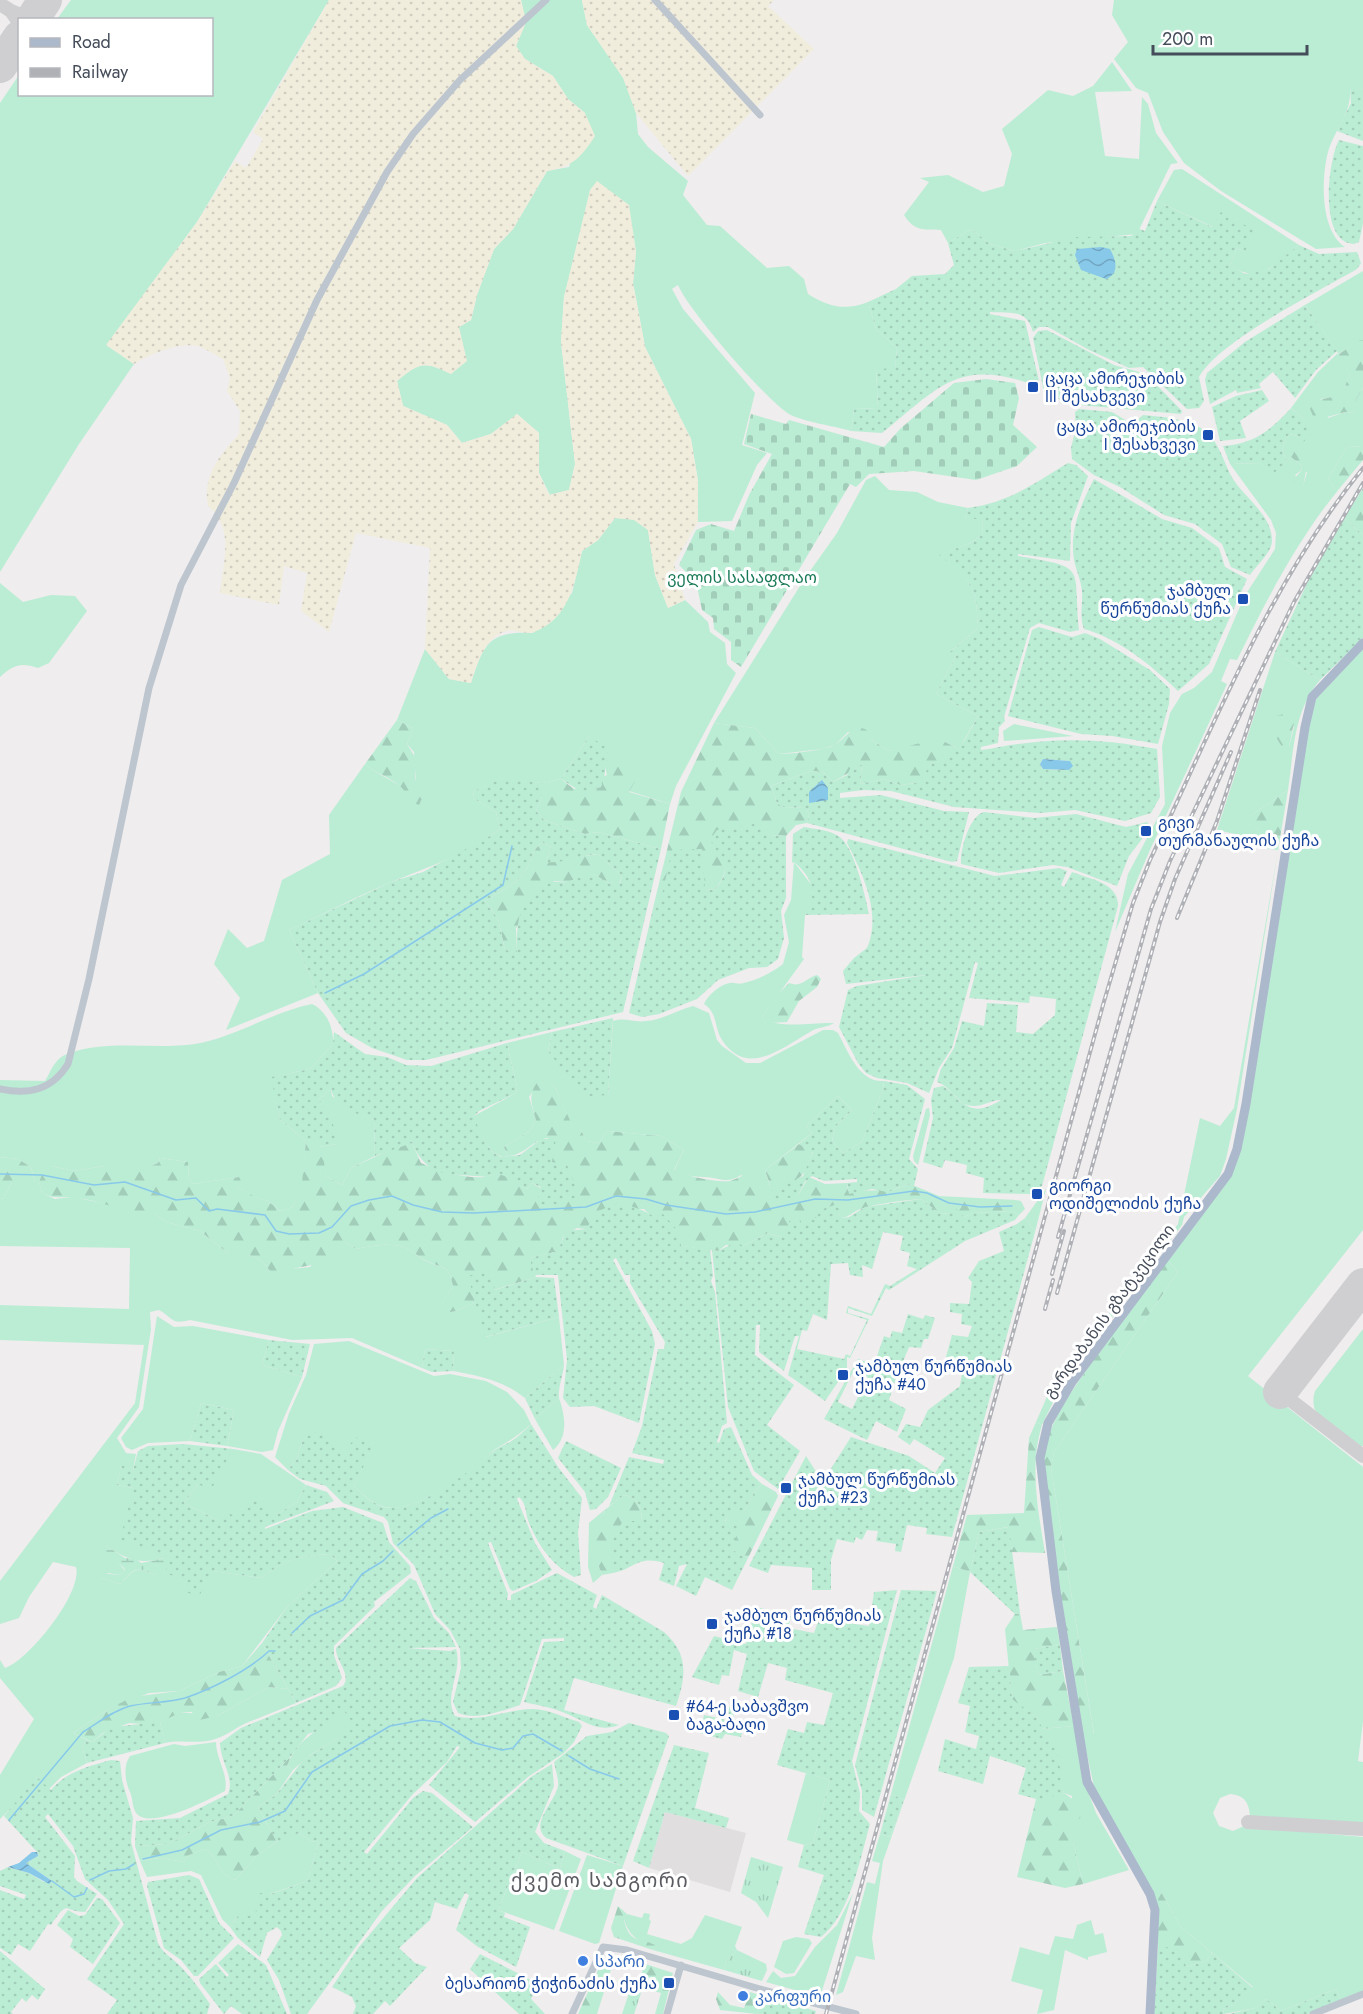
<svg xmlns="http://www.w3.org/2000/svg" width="1363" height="2014" font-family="Jost,'Noto Sans Georgian',sans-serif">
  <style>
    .education { fill: #e0dedf }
    .grass { fill: #bbedd5; fill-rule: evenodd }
    .forest { fill: url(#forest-firs) }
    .wetland { fill: url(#wetland-marsh) }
    .sand { fill: url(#sand-dots) }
    .cemetery { fill: url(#cemetery-stones) }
    .park { fill: url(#park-tufts) }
    .garden { fill: url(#garden-dots); fill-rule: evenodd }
    .water { fill: url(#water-waves) }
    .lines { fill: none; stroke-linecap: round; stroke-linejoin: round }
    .stream { stroke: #88c9ea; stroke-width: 1.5 }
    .taxiway { stroke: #cfcfd2; stroke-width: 14 }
    .runway { stroke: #cfcfd2; stroke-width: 34 }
    .minor { stroke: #bdc5cf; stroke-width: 7 }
    .major { stroke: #acb8cc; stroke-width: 9 }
    .rail-casing { stroke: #afb1b7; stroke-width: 4 }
    .rail { stroke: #fff; stroke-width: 1.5; stroke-dasharray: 4.5; stroke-linecap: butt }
    .transit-dot { fill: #1a4fb4; stroke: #fff; stroke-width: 2 }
    .shop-dot { fill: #3f7fe0; stroke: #fff; stroke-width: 2 }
    .labels { text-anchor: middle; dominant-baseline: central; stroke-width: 6; stroke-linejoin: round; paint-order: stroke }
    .transit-label { font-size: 16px; fill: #164399; stroke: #fff; text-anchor: start }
    .park-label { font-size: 16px; fill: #187955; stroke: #fff }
    .street-label { font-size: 16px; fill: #454d5a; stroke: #fff }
    .shop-label { font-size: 16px; fill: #366cbe; stroke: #fff; text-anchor: start }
    .quarter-label { font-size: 20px; letter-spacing: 1.5px; fill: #5a5c62; stroke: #fff }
  </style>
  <defs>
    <pattern id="forest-firs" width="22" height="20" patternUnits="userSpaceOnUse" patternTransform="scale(1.5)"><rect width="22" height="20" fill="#bbedd5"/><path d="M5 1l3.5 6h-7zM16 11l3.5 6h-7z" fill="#a2cdb9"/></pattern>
    <pattern id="wetland-marsh" width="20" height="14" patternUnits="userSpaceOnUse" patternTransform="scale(1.5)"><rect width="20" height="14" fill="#bbedd5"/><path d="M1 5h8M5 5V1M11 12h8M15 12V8" fill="none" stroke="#a2cdb9"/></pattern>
    <pattern id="sand-dots" width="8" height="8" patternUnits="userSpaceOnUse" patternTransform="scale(1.5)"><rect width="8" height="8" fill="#f1eddd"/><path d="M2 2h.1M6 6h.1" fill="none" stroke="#d0cdc0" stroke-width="1.8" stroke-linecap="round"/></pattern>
    <pattern id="cemetery-stones" width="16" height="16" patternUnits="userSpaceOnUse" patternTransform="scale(1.5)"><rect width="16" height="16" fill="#bbedd5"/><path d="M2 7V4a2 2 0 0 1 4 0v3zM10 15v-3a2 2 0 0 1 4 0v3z" fill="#a2cdb9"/></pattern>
    <pattern id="park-tufts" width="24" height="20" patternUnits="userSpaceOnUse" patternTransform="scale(1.5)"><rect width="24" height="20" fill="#bbedd5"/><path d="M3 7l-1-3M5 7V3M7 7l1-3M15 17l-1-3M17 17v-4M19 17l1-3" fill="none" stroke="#a2cdb9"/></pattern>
    <pattern id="garden-dots" width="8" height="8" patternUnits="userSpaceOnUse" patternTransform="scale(1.5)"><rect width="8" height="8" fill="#bbedd5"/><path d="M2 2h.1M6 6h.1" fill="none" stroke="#a2cdb9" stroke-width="1.8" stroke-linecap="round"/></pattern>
    <pattern id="water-waves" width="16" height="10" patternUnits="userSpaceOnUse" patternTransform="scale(1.5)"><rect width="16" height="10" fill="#88c9ea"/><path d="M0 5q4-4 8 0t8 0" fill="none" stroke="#71a5c1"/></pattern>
  </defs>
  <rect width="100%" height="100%" fill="#efeded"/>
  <!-- education -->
  <path class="education" d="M665,1812L746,1833L730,1892L649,1868Z"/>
  <!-- grass -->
  <path class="grass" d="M71,0H329L197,222L107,345L134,364L79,444L0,572V103L19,75L20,94H212V20L57,19Z
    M521,0H582L587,25L624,78L636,113L638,134L648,147L688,181L683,195L707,225L720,226L767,268L789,266L804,279L808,294C829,307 845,311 868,302L876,329L897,348L895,369L876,370L878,408L854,409L851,431C835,426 803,422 789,414C765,399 689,311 678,285L672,289L683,309L755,393L742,445L767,453L757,465L732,521L698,522V481L691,439L645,347L633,283L636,251L585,213L564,297L561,342L575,464L569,490L550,495L539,473V433L517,414L491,434L462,443L447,425L403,406L397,381C420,362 424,361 451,374L459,327L471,320L477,295L494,249L513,229L547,171L569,167L585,113L568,99L553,76L525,59L516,46L526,22Z
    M1114,0H1363V89L1350,88C1352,114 1335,128 1328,152C1321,179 1320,230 1345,247L1316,249L1221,191L1184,163L1163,132L1148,93L1136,88L1114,59L1128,42L1112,15Z
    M1112,62L1132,91L1095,92L1105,156L1139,159L1142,97L1148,104L1156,133L1178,163L1171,164L1167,172L1137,234L1045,243L1015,251L990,244L971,229L948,243L941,230C923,229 915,232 904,215L929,182L920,178L948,175L983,192L1004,186L1012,154L1002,129L1048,90L1073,96L1093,86Z
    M1182,169L1299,245C1277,263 1258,286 1230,265L1237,248L1245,252L1213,227L1157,201L1174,170Z
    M1363,271V340L1338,354L1350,375L1341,396L1320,399L1328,418L1345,412L1356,413V400L1363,388V446L1347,447L1328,479L1335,489H1339C1297,540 1266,601 1237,660L1230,659L1221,681L1227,684L1149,852L1115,932L1128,874L1165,804L1162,746L1170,713L1182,694L1194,688L1212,672L1244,597L1275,549L1276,533L1271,520L1230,464L1259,463L1273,473L1291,457L1301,465L1302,470L1295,475L1303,485L1307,473L1295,453L1305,420L1291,408L1318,372L1338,353L1305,305Z
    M875,476L889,490L917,492L938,502L968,508L965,519H983L982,535L970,543L940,555C970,579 979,589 977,629L951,651L957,654L936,694L978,716L959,749L943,741L889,751L870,739L848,732L835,745L822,749L779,754L755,728L714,723L805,578L837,533L866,480Z
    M615,518L634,519L648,530L655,575L668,608L685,600L708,622L710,632L725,643L727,664L736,673L676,786L670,804L629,791L589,736L561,779L542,783L500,780L474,791L473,798L496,812L500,829C466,855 428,867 389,883C355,897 322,915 289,930L318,993L226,1030L240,998L214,964L228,929L247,948L264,941L282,880L330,854L329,815L365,764C378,775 393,780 406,790L416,784L414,752L407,744L413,728L397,720L425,649L449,679L471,683C484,644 488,631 533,633L572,593L582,551L598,540Z
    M0,583L23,602L51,595L75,596L87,611L49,663L38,668C21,662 13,665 0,677Z
    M1363,648V1230L1248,1376L1363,1467V1721L1358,1761L1363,1762V1825L1250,1816C1249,1802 1244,1795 1230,1794L1220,1798L1213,1813L1219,1826L1233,1831L1244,1826L1363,1837V1991L1341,2001L1336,1989L1281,2011L1266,1999L1255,2008L1224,2014L1223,2009L1233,2005L1253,1987L1181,1927L1161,1892L1159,1909L1095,1791L1080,1723L1094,1734L1051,1468L1054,1452L1178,1272L1168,1260L1234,1165L1310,718L1316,699Z
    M1275,652L1320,680C1293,712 1294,750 1288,790L1253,814L1247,822L1259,830L1262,840L1217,830ZM1275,725L1294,727L1289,747H1282L1272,729Z
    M1014,724L1073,736L1004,741L1003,731Z
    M1278,850L1237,1109L1226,1159L1220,1176L1184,1217L1182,1225L1063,1382L1042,1425L1036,1422L1049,1392L1178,1224L1200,1118L1220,1126L1234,1108Z
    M794,862L813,887L812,904L805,915L802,957L804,959L762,1017C777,1030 815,1022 834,1023C829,1027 817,1027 810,1032C782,1048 747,1078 722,1040C714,1028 718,1013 704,1004C708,995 719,985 730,983C735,982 738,985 744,983C758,980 771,973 783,964L789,942L784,915L791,900Z
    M312,1004C327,1011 334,1029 333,1044L310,1069L272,1077L280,1120L306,1141L303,1183L293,1207L280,1211L268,1201L256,1198L237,1187L239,1177L193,1184L189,1179L188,1162L160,1158L158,1163L151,1166H104L74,1171L52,1166L39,1182L42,1193L55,1199L72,1197L108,1204L121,1210L155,1214L166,1222L200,1231L229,1254H247L262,1261L270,1271L310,1267L332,1242H345L356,1249C370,1246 389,1242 404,1247C413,1250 420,1259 428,1262C446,1270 448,1264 453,1286L436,1314L456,1311L476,1302L486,1337L559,1317L564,1365L525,1398C504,1381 480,1376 453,1371L454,1351L425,1349L422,1368L352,1338L292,1340L190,1320C170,1325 174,1318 159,1310L150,1312L151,1329L139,1407L117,1438L126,1453L136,1454L133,1470L121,1466L117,1485L133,1488L169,1557L213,1571L261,1578C286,1559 299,1556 330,1554L337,1561L287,1607L242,1666L219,1672L179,1691L149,1693L109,1709L73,1733L87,1740L82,1747L87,1763L61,1777L49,1789L37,1777L25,1794L0,1819V1775L34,1719L0,1678V1660L5,1668C28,1661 83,1593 76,1567L53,1562L29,1597L19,1618L0,1624V1581L135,1403L144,1345L0,1340V1305L129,1309L130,1248L0,1246V1199L4,1198L12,1182H35L31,1167L18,1159L0,1157V1080L45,1081C51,1071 55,1058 67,1054C108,1039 153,1050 195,1044C236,1037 272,1012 312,1004ZM105,1545C126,1559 139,1565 164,1558L156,1565V1575C135,1567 136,1568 120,1584L101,1578L108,1573L119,1575L125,1571Z
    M693,1006L709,1013L717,1040L722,1046L746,1063H760L823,1030H833L838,1033C848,1051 859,1083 884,1081L883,1089L862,1142L843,1153L832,1141L835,1127L852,1110L838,1096L806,1126L812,1133L765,1170L770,1186L760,1188L741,1175C726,1185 719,1177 703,1177C690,1176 686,1176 674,1171L684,1150L661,1136L607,1131L599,1143L586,1141L581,1130L573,1128L555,1087L541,1079L529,1097L536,1120L530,1131L504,1147L508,1156L502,1157L491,1151L472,1117L516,1093L517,1087L507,1043L552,1032L548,1051L556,1059L608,1095L613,1021C626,1017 633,1023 646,1021C663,1020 677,1010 693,1006Z
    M331,1089L332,1096L359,1114L374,1120L375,1156L351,1168L342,1185L326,1176L319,1147L337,1144L319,1099Z
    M929,1108L930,1115L918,1165L914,1161L913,1156L926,1109Z
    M1046,1189L1035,1232L1025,1218Z
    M157,1316L174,1327L193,1326L269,1340L262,1365L302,1377L278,1431L273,1450L262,1452L227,1446L234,1410L201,1403L190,1441L148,1443L132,1450L126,1447L121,1438L143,1409Z
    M1363,1329V1446H1356C1336,1431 1306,1419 1315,1391Z
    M349,1341L434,1376L450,1374L486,1381L507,1392L524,1410L531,1424C520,1434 510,1441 497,1448C492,1451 488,1457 483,1461C464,1477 419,1508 393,1508C377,1508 364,1496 354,1486L373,1445L342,1457L303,1439L297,1458L288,1470L275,1457L289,1413L306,1375L314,1344Z
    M559,1398C565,1415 569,1437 553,1450L535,1419Z
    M233,1449L261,1454L306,1485L297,1502L276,1515L217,1520L184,1503L198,1484Z
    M609,1506C590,1523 594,1553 602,1575L593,1583L588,1567L589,1523Z
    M953,1566L970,1572L954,1658L883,1861L872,1938L875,1960L856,1956L843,1992L836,1995L867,1882L875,1884L880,1863L872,1861L880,1834L890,1837L904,1800L891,1794Z
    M269,1687L288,1689L296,1703C279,1710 261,1717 244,1724C234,1729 226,1736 215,1739C198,1745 181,1739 165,1743L160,1722L180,1712L217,1716Z
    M344,1710L357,1727L310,1755L293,1770L287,1766C299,1735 321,1731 344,1710Z
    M1074,1726L1083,1778L1096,1813L1129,1870L1083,1884L1073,1842L1072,1796L1064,1793C1054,1767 1063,1751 1041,1729Z
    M216,1742C216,1759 229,1775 225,1791C210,1799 151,1830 137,1814C132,1809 133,1798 130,1792C125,1781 123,1766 130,1756L174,1744L185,1746Z
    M806,1773L830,1780L813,1843L804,1845L787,1840Z
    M299,1833L311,1841L319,1842L307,1881L270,1894L255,1916H238L230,1927L222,1919L201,1875L191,1871L147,1877L140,1861L160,1858L184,1862L189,1855L206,1849C220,1860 217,1874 235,1880L257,1855L288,1835Z
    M565,1851L581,1859L554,1930L498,1910L522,1852L560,1869Z
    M587,1855L623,1866L599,1943L595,1944L559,1931Z
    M853,1893L820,1997L766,1982L773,1971L781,1978L795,1976L815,1947L837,1925Z
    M644,1913L650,1914L649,1920L651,1921L647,1934L681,1944L692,1938L705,1915L742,1927L735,1946L737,1950L726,1962L724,1970L653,1950L654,1945C639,1943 628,1935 624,1919L627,1914L642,1918Z
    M1091,1920L1095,1935L1103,1933L1107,1952L1088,1957V1960L1065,1950L1054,2010L1037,2014L1043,1990L1011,1981L1020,1947L1049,1955L1055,1936L1073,1939L1077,1925Z
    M796,1937L809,1939L812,1943L794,1973L786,1974L774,1967L783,1941Z"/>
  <!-- forest -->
  <path class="forest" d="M1360,340H1363V388L1356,400V413L1345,412L1320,419L1313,416L1310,409L1314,401L1341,395L1350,375L1338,358L1339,354Z
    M1292,434L1299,437L1302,444L1295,453L1308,462L1303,486L1292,481L1302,470L1301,465L1291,457L1287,461L1282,450L1287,436Z
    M1363,446V460L1339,489H1335L1328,479L1347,447Z
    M1363,488V535L1344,518Z
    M1291,712L1295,717L1289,747H1282L1271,729L1275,725L1276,716Z
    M397,720L413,728L407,744L418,762C412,776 415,783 424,794L419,805L409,801C404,780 381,778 365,764Z
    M714,723L755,728L779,754C790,754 828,750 836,744C844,738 849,731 859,727L867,730L870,739L889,751L932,740L943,741L959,749L947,760L931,763L924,777L916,783L900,785L884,779L860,784L862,765L833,782L823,772L811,771L771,786L777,803L784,807L806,808L809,814L807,823L796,825L786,836L769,835L762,831L723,856C729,868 723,879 715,890L705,889L660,904H654L681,792Z
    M609,749L641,770L629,792L670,804L661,849L598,832L585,834L544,820L536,811L542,797V783L561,779L574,789L607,775L604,762Z
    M1288,790L1278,850L1261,848L1259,830L1246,822L1253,814Z
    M542,842L551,847L546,862L598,854L622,876L619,884L607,882L593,874L567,882L554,881L516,928L517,953L505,950L498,919L485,901C499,892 515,885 525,871C532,861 531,851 542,842Z
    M817,975L821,979L817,987L799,1001L787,1022L769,1023L762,1017L778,994L789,983C802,988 806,978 817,975Z
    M541,1078L555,1087L573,1127L581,1130L586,1141L599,1143L607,1131L661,1136L684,1150L674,1170C685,1176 719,1183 730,1181C737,1179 745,1174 752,1171L760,1188L770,1185L765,1170L799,1144L813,1151L806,1171L798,1179V1195L809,1177L825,1184L847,1183L848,1191L893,1190L910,1184L939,1196L1016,1200L1021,1201L1025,1209L1019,1215L1014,1211L973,1213L964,1217L950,1213L940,1214L921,1199C900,1201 877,1203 858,1210C851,1213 850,1217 841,1218L839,1214L816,1218L804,1227L800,1224L780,1237L768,1233L743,1246L726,1245L718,1251L681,1246L644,1209H635L586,1229L577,1228L563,1237L559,1251L530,1258L536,1277L494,1290L469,1276L476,1302L456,1311L435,1315L453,1286C448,1264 446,1270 429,1262C420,1259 413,1250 404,1247C389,1242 370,1246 356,1249L345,1242H333L330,1261C313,1266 296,1266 280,1274L270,1271L262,1261L247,1254H229L200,1231L166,1222L155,1214L137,1220C117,1207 99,1200 74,1198C60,1196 56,1200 42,1193L39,1182L45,1167L52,1166L74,1171L104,1166H151L158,1163L160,1158L188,1162L189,1179L193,1184L239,1177L241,1181L237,1187L257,1198L268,1201L280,1211L293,1207L302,1183L306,1141L316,1139L323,1155L326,1176L342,1185L351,1168L396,1147L412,1143L421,1163C441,1171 464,1179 485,1177C490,1177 493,1173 498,1174C511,1175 515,1185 527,1189L532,1183L541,1188L542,1206L552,1162L548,1138C532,1140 525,1155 508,1156L504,1147L530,1131L536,1120C531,1102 527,1093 541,1078Z
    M0,1157L18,1159L31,1167L35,1182H12L4,1198L0,1199Z
    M1168,1260L1178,1272L1054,1452L1051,1468L1094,1735L1086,1736L1080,1723L1062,1611L1043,1457C1050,1417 1074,1389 1096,1356C1120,1324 1143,1291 1168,1260Z
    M1036,1422L1042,1425C1029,1467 1038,1510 1045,1553L1012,1552L1008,1527L979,1532L970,1572L953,1566L967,1515L1024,1513L1029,1438Z
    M762,1484L776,1492L778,1496L748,1558L731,1550L725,1522L730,1511H745L753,1494Z
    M624,1495C638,1497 642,1508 642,1521L613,1537V1573L602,1575C588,1536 588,1520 624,1495Z
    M1020,1613L1023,1630L1057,1627L1060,1645L1034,1649L1038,1675L1063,1671L1074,1726L1041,1729L1038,1718L1012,1700L1005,1629L1015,1614Z
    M262,1643L288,1689L269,1687L217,1716L195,1721L192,1712H181L155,1725L129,1723L103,1733L92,1742L73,1733L109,1709L132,1697L179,1691L219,1672L242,1666Z
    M291,1756L287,1766L293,1770L276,1795L258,1807L277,1842L257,1855L235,1880C217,1874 220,1860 206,1849L189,1855L184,1862L160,1858L140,1861L135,1846L168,1844L210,1822L233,1816Z
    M1064,1793L1081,1805V1817L1073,1824V1842L1083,1884L1065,1888L1017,1877L1036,1799Z
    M1161,1892L1181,1927L1212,1953L1206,1961L1186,1967L1158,1945V1896Z
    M618,1906L627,1914L624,1920C629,1943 639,1937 655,1945L653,1950L614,1937L611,1928Z
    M618,1955L673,1973L663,2014H655L661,1993L646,1989L647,1985L639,1982L643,1969L614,1960L597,2014H578L602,1961Z
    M718,1992L730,2005L744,2008L750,1992L763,1996L757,2014L720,2010L716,1999Z"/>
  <!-- wetland -->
  <path class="wetland" d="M105,1545L125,1558L136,1559L141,1563L165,1558L164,1563L156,1565L162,1573L156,1575C135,1567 136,1567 120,1584L101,1578L100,1573L119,1575L125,1571L124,1568L100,1546Z"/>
  <!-- sand -->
  <path class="sand" d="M329,0H521L526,22L516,46L525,59L553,76L568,99L585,113L595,136C580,159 573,166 547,171L513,229L494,249L477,295L471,320L459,327L467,361L451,374C424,361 420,362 397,381L403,406L447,425L462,443L491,434L517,414L539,433V473L549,495L569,490L575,464L561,342L564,297L590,190L597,181L629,205L636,251L633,283L645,347L691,439L698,481V522L674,564L685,600L668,608L655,575L648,530L634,520L615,518L598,540L582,551C575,583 569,619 534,632C526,635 515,629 506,631C484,638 477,664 471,683L449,679L425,649L430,548L356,533L329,632L301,611L307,573L284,566L279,605L220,593C223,563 235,527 208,506C202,476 220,455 239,434L240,411L227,391L230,378L223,359C215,355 205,348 197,346C179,342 148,355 134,364L106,345L197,222L235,161L246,168L263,139L253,132Z
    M582,0H774L768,6L814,49L688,176L636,113L623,78L587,25Z"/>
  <!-- cemetery -->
  <path class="cemetery" d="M986,379L1015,383L1019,398L1013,425L1037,447L1017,466L976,480L914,471L869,474L856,487L850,484L741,667L731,660V642L714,629L713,618L702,610L696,582L679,565L696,530L711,524L734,531L749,495L772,454L744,444L751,414L786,424L789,420L884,447L900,429L954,383Z"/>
  <!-- park -->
  <path class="park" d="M751,1857L783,1867L768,1918L756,1902L741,1893Z
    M737,1950L766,1964L767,1970L762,1981L724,1970L726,1962Z
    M630,1990L641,1993L634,2014H622Z"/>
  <!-- garden -->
  <path class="garden" d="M1350,87L1363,89V141L1337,131L1351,103Z
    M1339,140L1363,146V223L1359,242L1354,244C1318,243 1328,160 1339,140Z
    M1157,201L1212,227L1221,212L1254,230L1245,252L1237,248L1230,265L1245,274L1269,269L1299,245L1319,254L1357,252L1361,263L1357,269C1319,291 1219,341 1199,377L1204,401L1199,408L1187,409L1143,367L1129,368L1089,350L1048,327H1039L1033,332C1026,308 1011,314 990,312V314L1025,321L1039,381L1037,386C959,357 940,386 882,433L851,431L854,409L878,408L876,369L895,368L897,348L876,329L868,302L896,289L912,276L945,274L954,265L948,243L971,229L990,244L1015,251L1076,237L1131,236L1140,229L1145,231Z
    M1305,305L1337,351L1316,370L1295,398L1273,372L1259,384L1261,388L1237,393L1236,390L1210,404L1205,380L1207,373L1245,342Z
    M1047,330L1114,365L1146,374L1182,411L1181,414L1069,404L1044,392L1033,338L1038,331Z
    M1262,390L1269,401L1240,421L1246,438L1220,441L1212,407L1236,396Z
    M1291,408L1305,420L1310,434L1302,444L1299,437L1292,434L1287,436L1282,450L1287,461L1273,474L1259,463L1230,464L1223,446C1254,444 1271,430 1291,408Z
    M1079,409L1112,412L1132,424L1143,415C1162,417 1184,418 1201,428C1219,439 1223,462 1233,479C1245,498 1272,515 1272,541C1272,552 1256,566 1250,575L1231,567L1222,544L1195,524L1164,515L1120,487L1094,475L1072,459L1071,448L1076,428L1075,412Z
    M1068,463L1076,465L1088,476L1071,523L1070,561L1018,554V556C1088,568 1073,564 1079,630L1070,632L1039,623L1030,628L1004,717L1005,721L999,727L998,743L981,747V750C993,749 1006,745 1018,744C1065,737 1111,740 1157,749L1160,797L1151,813L1125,821L1075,810L1040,813L954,807L891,791L863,790L840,793V798L881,795L944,811L969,812L957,861L952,862L807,823L809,814L806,808L784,807L777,803L771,786L811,771L823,772L833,782L847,775L850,769L862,765L860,784L884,779L900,785L916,783L923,777L931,763C959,758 965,739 978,716L936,694L957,654L950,652L977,629C979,589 970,579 939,555L970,543L982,535L983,519H965L968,508C1010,502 1033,484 1068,463ZM1043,759L1070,761L1069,770L1043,769L1040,764Z
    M1094,479L1162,519L1192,528L1219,548L1225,567L1247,579L1209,664L1178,691C1152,666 1120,639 1084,629C1079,617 1083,604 1082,591C1081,580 1076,570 1074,560C1069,531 1081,504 1094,479Z
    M1344,518L1363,535V638L1320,680L1275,652L1309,579Z
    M1039,627L1072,637L1085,633L1100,639L1150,670L1170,689L1169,704L1158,744L1112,736L1081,734L1008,716L1032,630Z
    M589,736L609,749C604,763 607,774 601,787L583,793L561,779Z
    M500,779L542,783V797L536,811L544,820L585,834L598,832L661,849L623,1012L426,1060H407L372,1048L346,1033L318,993L289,930L391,882L423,872L492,835L500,829L496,812L473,798L474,791ZM542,842L551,847L546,862C564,864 580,855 598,854L622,876L620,883L607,882L593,874C584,875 575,880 566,882C561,883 557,881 552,882C519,893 516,922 517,952L505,950L498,919L485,901C499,892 515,885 525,871C532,861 531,851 542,842Z
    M984,812L1034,818L1076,814L1126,827L1148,822L1142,839L1129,856L1117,886L1067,867L1053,865L999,873L961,864C960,850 969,816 984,812Z
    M754,824L769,835L786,836V898L781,911L784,938L778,959L767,967L749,968L718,980L697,999L659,1014L642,1017L629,1013L654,904H660L672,850L702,849L705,889L715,890C727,875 731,861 713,851L711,838L717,830Z
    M804,827C815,829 832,830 841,838C855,851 865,895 869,914L805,915C818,894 813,878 794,862L792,863L793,834Z
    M848,839L995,876L1059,868L1067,871L1061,885L1064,887L1072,872C1090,879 1119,883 1118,906L1042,1186L1032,1194L983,1193L984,1178L966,1173L967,1165L945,1160L942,1168L923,1162L933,1118L931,1100L934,1088L943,1086C965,1101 968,1120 1001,1100C994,1099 983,1106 974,1106C957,1106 952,1087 937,1082L941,1069L954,1048L962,1021L984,1026L987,1003L1018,1005L1016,1032L1033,1034L1055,1015L1056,999L1030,996L1029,1003L969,998L978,963L975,962L952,1048L939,1068L929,1093L907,1083L877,1078L866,1073L858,1063L839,1027L848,990L857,986L926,975L846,984L843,971L854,958L867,948C882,914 863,874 847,843Z
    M613,1018L608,1095L583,1097L548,1051L552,1032Z
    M334,1032L365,1054L387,1057L406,1065L431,1066L507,1043L517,1087L516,1093L479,1111L473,1117L491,1151L501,1157L520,1155L541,1139H556L552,1162L567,1165L580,1197L558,1204L542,1206L537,1194L541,1187L532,1183L527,1189C511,1184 505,1168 487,1177C451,1173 428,1180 412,1143L375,1156L374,1120C358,1114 335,1108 331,1089L319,1099L338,1134L337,1144L319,1147L316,1140L306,1141L280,1120L271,1077L310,1069L333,1044Z
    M884,1081L907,1085L925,1099L909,1159L918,1169L914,1186L910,1184L887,1192L872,1189L849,1194L847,1183L857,1182V1179L824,1181L812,1176L805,1182L798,1195L777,1202L772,1190L803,1176L813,1152L799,1144L812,1133L806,1126L838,1096L852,1110L835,1127L832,1141L843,1153L862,1142L883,1089Z
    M921,1199L940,1214L950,1213L955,1208L964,1217L973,1213L1014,1211L1019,1215L1015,1220L965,1241L889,1290L886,1288L872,1316L848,1308V1313L869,1319L850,1358L847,1357V1369L825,1401L788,1375L799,1336H795L784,1371L759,1352L760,1325H756L755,1355L794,1385L767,1425L800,1451L778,1489L754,1471L728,1407L712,1250L718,1251L736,1242L743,1246L768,1233L780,1237L790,1229L789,1221L799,1218L804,1227L808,1220L816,1218L820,1210L840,1203L842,1207L839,1214L842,1218L849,1217L865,1207ZM883,1232L903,1236L900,1250L910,1253L907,1266L917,1269L890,1286L885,1284L871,1314L848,1306L846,1313L867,1320L850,1356L846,1354L844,1359L797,1349L802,1330L807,1331L813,1314L827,1320L831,1264L848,1263L850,1275L863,1277L862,1265L872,1269Z
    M621,1202C633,1208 644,1209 654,1217L663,1214L679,1232L681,1246L710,1249L713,1276L711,1281L715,1292L727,1423L722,1426L717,1442L719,1443L724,1429L731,1427L752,1475L762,1484L753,1494L745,1511H731L725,1521L739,1527L732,1550L748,1558L732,1590L705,1577L696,1596L676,1586L687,1564L679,1566L674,1586L659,1580L664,1563C637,1555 635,1569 613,1573V1537L623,1521H642C642,1508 638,1497 624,1495L609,1506L629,1457L663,1464L664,1460L632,1453L642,1426L658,1349H664L665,1342L630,1283V1275H625L616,1258L613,1260L652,1331L655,1344L639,1423L594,1406L570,1407L563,1398L567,1360L558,1275H534L530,1258L558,1251L566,1231L586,1229L598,1211Z
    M1025,1218L1035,1232L952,1537L926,1534L927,1528L907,1525L901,1552L895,1551L896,1544L876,1541L878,1531L867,1530L862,1540L856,1537L854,1543L837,1539L831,1560V1590H812V1568L771,1565L768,1573L749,1566L806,1456L817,1473L825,1478L851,1437L909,1456L935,1473L945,1458L914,1439L910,1445L898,1437L906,1424L920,1427L928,1410L960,1386L963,1367L944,1364L952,1335L968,1337L972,1326L961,1324L962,1314L950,1312V1303L969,1304L972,1282L968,1278L979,1261L1004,1251L999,1232L1017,1224Z
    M490,1270L495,1290L536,1277L554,1278L559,1317L485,1337L468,1276Z
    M908,1314L923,1319L925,1315L935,1318L928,1339H924L921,1348L909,1347L902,1364L877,1356L884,1336L890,1338L892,1331L902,1333Z
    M269,1340L310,1344L302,1377L262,1365Z
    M425,1349L454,1351L453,1371L432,1372L422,1368Z
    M858,1359L898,1372L889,1400L906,1409L897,1432L876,1421L867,1440L824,1419ZM854,1370L868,1377L852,1409L838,1402Z
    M564,1365C563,1376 558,1387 559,1398L535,1419L525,1398Z
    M201,1403L234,1410L227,1446L190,1441Z
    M531,1424L558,1467L582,1498L578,1533L581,1575L574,1577C552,1565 539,1547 529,1523C525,1514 527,1504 519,1497L517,1499L535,1543L552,1570L536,1581L513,1591L510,1589L491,1542L488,1543L508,1594L507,1600H511V1595L557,1573L597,1595L593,1607L596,1609L602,1595L664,1632C689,1654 686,1677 676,1706L574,1678L564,1710L619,1725C597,1733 585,1721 565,1713C553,1708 537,1705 524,1702L544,1642L564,1641V1638L542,1639L520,1705C501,1711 477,1721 458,1713L453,1702L461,1668L460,1649L450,1630L435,1614L414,1565L393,1543L388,1522L384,1517L343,1503L326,1486L300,1479L288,1470L297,1458L303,1439L314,1432L329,1438L342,1457L355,1437L374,1445L354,1486C364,1496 378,1509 393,1508C423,1508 471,1470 494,1451C498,1447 505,1445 510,1442C518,1437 525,1430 531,1424Z
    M566,1441L621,1468L608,1497L596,1509L590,1510L585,1492L558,1458Z
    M183,1444L233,1449L211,1490L198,1484L184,1503L217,1520L225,1511L238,1518L257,1499L276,1515L297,1502L306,1485L327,1492L334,1501L265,1527V1529L312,1511L343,1507L383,1523L389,1542L410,1566L411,1573L374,1602L375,1606L334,1646V1655L342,1678L336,1686L296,1703L262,1643L287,1607L337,1561L330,1554C300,1556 286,1559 261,1578L213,1571L199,1596L185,1592L186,1578L165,1574L169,1557L120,1540L133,1488L117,1485L121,1465L133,1470L138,1451L148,1446Z
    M1009,1527L1020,1613L1015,1614L970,1572L979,1532Z
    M410,1578L416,1581L434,1618L449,1633L456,1647L407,1648L450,1651L456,1649C463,1671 443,1696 455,1716C483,1723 506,1709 533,1709C548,1709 565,1718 579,1722L582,1726L574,1742L564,1753L528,1777L475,1822L429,1785L460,1747L457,1746L447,1762L413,1794L364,1852L367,1854L413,1798L423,1791L432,1793L473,1827L415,1876L382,1911L307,2014H291L279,1980L267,1960L282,1935L281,1931L277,1927L267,1933L260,1957L238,1938L230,1927L238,1916H255L259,1893L271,1894L307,1881L319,1842L311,1841L299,1833L277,1842L258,1807L276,1795L304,1759L356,1727L344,1711L321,1730L308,1734L291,1756L233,1816L210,1822L168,1844L135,1846L136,1821L180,1818L228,1794C235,1778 220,1761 220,1743L241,1728L343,1686C352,1674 335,1661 336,1648Z
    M897,1590L852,1761L860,1793L859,1811L870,1824C860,1859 850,1915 821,1937L804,1934L824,1875L798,1867L804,1845L813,1843L830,1780L777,1765L788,1729L804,1733L807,1722L824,1725L833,1693L785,1680L787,1668L768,1663L758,1697L738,1691L747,1654L734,1650L729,1676L722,1675L719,1685L692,1677L714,1636L746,1644L756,1607L791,1616L788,1628L814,1633L819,1619L869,1626L874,1592Z
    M901,1590L937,1591L874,1817L862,1810V1791L855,1765Z
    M1060,1645L1063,1671L1038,1675L1033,1649Z
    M1009,1666L1012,1699L1038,1718C1042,1733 1054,1740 1058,1755C1061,1768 1060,1781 1064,1793L1040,1800L1018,1794L1026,1768L990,1756L983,1784L938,1771L945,1739L976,1749L979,1736L965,1732L970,1706L958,1703L969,1667Z
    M729,1707L735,1709L732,1722L744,1725L741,1737L725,1734L722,1739L700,1733L704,1715L726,1720Z
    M160,1722L165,1743L87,1763L82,1747L87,1740L92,1742L112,1727Z
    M629,1723L666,1733L669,1736L623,1866L546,1838C529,1824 555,1802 558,1786C559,1779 555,1769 554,1762L587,1736L612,1732Z
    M674,1745L709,1753L695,1808L729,1818L726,1828L665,1812L649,1868L633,1861Z
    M111,1760L120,1761L122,1780L133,1818L131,1842L158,1943C163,1954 172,1957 180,1966C192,1978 201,1991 210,2004L207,2014H107L117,2000L87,1979L124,1924L108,1900L85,1879L73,1846L48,1814L45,1817L75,1856L74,1877L77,1881L97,1894L85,1912C62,1912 70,1898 51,1925L48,1924L30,1951L18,1944L11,1955L0,1948V1890L24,1899L26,1895L0,1886V1871L8,1867L29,1873L44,1882L52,1881L26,1863L38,1856L37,1852L4,1816L37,1777L51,1790C66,1772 89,1766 111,1760Z
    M552,1764L554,1786L535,1832L544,1843L565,1851L560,1869L522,1852L498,1910L505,1913L504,1917L530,1927L516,1967L478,1947L456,1930L469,1895L465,1893L457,1909L435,1902L430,1920L399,1948L415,1963L427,1967L390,2006L385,2001L373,2014H353L356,2006L352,1997L332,1987L359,1947L417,1878L531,1777Z
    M891,1794L904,1800L890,1837L880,1834Z
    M189,1875L199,1879L219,1923L234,1938L198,1976H194L181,1960L164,1948L147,1886L148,1882Z
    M97,1898L102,1899L120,1923L93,1964L70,1947L73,1939L57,1925L68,1910L79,1916L85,1915Z
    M238,1944L266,1965L287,2014H242L231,2006L224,2014L200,1983L199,1979L216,1964L227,1977L229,1975L218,1963Z
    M1158,1945L1182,1951L1186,1967L1206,1961L1212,1953L1253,1988L1233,2005L1223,2009L1224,2014H1154Z
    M0,1951L45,1989L38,2000L32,1995L26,2002L22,1998L11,2012L13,2014H0Z
    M480,1954L539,1984L531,1999L545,2014H519L470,1969Z
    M1336,1989L1341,2001L1308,2014H1229L1255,2008L1266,1999L1281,2011Z
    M763,1996L816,2011L815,2014H757Z"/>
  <!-- water -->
  <path class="water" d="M1101,247L1110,249C1116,260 1120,273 1106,279L1081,270L1075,255L1077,249Z
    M1043,759L1070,761L1073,766L1069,770L1043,769L1040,764Z
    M822,780L828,788V800L809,803V792Z
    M32,1852H37L38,1856L26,1863L52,1881L49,1884L29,1873L8,1867L19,1863Z"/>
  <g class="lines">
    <!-- stream -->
    <path class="stream" d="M325,993L364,974L503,885L512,846
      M0,1174L42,1175L94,1185L125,1182L176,1200L196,1198L209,1211L217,1209L265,1215L276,1231L289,1234L319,1233L332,1227L351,1206L369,1200L392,1196L413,1205L442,1212L474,1213L586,1207L616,1196L646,1199L666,1205L726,1214L755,1212L815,1199L848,1200L914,1191L927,1193L949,1203L980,1207L1012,1206
      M398,1545L431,1518L448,1509
      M292,1633L310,1616L343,1600L362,1574L383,1561L393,1551
      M569,1756L590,1769L619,1779
      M9,1820L83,1732C98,1723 112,1711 130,1706C148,1702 168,1703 185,1698C212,1689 249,1670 269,1651H275
      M143,1859L182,1850L221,1830L260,1822L285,1811L312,1772L390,1726L422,1720L440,1722L475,1743L502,1750L513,1748L523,1736L533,1734L562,1751
      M90,1880L109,1871L126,1869L134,1864
      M52,1881L74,1897L84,1894L87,1888"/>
    <!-- taxiway -->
    <path class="taxiway" d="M0,4L11,11L20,24
      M11,11L23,16L36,13
      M1280,1392L1363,1456
      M1248,1822L1363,1829"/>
    <!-- runway -->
    <path class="runway" d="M32,20L45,0
      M0,66L20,37
      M1280,1392L1363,1285"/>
    <!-- minor -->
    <path class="minor" d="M655,0L760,115
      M0,1089C29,1095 52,1090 68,1064L89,979L149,688L181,585L234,483L317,300L387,172L413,134L460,80L546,0
      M572,2014L603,1947L627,1950L760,1989L856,2014
      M667,2014L681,1965
      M1313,2014L1363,1994"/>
    <!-- major -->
    <path class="major" d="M1150,2014L1155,1910L1150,1894L1087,1782L1056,1591L1040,1458L1048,1423L1072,1382L1228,1174L1237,1149L1246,1104L1305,727L1312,697L1363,643"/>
    <!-- rail casing -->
    <g class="rail-casing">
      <path id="rail" d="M1177,918L1217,821L1260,690
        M1058,1237L1151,909L1170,861L1294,602L1363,483
        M1052,1274L1064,1231
        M1057,1293L1160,922L1175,879L1231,752
        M1045,1309L1053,1280
        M826,2014L1103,1005L1133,903L1150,860C1214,725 1269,584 1363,468"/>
    </g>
    <!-- rail -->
    <use href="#rail" class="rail"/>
  </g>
  <!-- markers -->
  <g class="transit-dot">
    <rect x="1027" y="381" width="12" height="12" rx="3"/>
    <rect x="1202" y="429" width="12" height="12" rx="3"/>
    <rect x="1237" y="593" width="12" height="12" rx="3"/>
    <rect x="1140" y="825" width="12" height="12" rx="3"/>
    <rect x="1031" y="1188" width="12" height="12" rx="3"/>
    <rect x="837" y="1369" width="12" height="12" rx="3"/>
    <rect x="780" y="1482" width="12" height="12" rx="3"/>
    <rect x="706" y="1618" width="12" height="12" rx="3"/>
    <rect x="668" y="1709" width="12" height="12" rx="3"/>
    <rect x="663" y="1977" width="12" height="12" rx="3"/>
  </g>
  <g class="shop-dot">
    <circle cx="583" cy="1961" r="6"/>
    <circle cx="743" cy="1996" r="6"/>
  </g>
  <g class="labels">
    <!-- transit labels -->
    <g class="transit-label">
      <text x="1045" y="378">ცაცა ამირეჯიბის<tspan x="1045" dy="18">III შესახვევი</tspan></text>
      <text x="1196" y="426" text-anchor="end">ცაცა ამირეჯიბის<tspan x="1196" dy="18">I შესახვევი</tspan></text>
      <text x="1231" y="590" text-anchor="end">ჯამბულ<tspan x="1231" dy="18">წურწუმიას ქუჩა</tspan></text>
      <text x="1158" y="822">გივი<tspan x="1158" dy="18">თურმანაულის ქუჩა</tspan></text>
      <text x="1049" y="1185">გიორგი<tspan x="1049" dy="18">ოდიშელიძის ქუჩა</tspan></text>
      <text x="855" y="1366">ჯამბულ წურწუმიას<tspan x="855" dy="18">ქუჩა #40</tspan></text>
      <text x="798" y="1479">ჯამბულ წურწუმიას<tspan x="798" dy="18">ქუჩა #23</tspan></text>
      <text x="724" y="1615">ჯამბულ წურწუმიას<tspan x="724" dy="18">ქუჩა #18</tspan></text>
      <text x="686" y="1706">#64-ე საბავშვო<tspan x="686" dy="18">ბაგა-ბაღი</tspan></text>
      <text x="657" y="1983" text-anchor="end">ბესარიონ ჭიჭინაძის ქუჩა</text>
    </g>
    <!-- park labels -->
    <g class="park-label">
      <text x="742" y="577">ველის სასაფლაო</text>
    </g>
    <!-- street labels -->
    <g class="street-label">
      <text transform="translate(1109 1311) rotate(-54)">გარდაბანის გზატკეცილი</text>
    </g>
    <!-- shop labels -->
    <g class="shop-label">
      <text x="595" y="1961">სპარი</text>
      <text x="755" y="1996">კარფური</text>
    </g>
    <!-- quarter labels -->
    <g class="quarter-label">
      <text x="600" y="1880">ქვემო სამგორი</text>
    </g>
  </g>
  <!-- legend -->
  <rect x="18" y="18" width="195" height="78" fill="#ffffff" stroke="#b5b8bd" stroke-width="1.5"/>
  <rect x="30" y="38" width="30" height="9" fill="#acb8cc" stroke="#b5b8bd" stroke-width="1.5"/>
  <text x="72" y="48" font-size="18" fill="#454d5a">Road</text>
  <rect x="30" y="68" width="30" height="9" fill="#afb1b7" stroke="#b5b8bd" stroke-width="1.5"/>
  <text x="72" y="78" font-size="18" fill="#454d5a">Railway</text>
  <!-- scale -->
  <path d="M1153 45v9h154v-9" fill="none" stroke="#454d5a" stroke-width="3"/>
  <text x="1162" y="45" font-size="18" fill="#454d5a" stroke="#ffffff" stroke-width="4.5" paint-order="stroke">200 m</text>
</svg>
